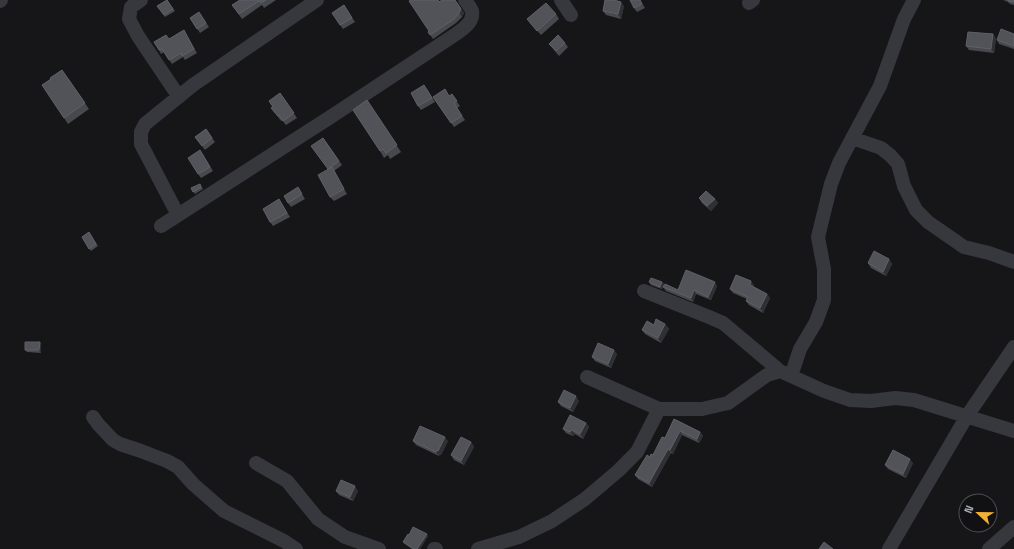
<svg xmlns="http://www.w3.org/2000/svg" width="1014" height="549" font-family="'Space Grotesk',sans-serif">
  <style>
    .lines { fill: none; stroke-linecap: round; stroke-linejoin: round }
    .minor { stroke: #37383d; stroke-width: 14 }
    .wall { fill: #47494d }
    .shaded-wall { fill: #2f3033 }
    .building { fill: #525359; stroke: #5f6168 }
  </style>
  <rect width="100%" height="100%" fill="#161618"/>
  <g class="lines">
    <!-- minor -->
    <path class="minor" d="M141,0L131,7L129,19L138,36L179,97
      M561,0L571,15
      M0,1L1,0
      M749,3L753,0
      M852,138L881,148L891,156L898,164L904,186L916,210L928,222L964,247L989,253L1014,262
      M178,215L141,144V132L145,124L193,85L317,0
      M161,226L332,116L456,34C463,29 474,22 472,11C471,8 467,3 465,0
      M644,291L709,317L723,323L780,371
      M791,376L800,349L816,322L824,300V269L818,237L831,184L839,163L880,86L904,19L914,0
      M587,377L659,409H702L728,403L767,375L780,371L824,391L850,400L871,401L895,398L914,400L1014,431
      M93,417L98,424L113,440L120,444L141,451L167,461L178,467L193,484L224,511L284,541L296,549
      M256,463L287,481L318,519L345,537L379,549
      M434,549H436
      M478,549L519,537L552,521L585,499L618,471L637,452L659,409
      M889,549L967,416L1014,347
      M989,549L1014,527"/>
  </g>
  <!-- wall -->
  <path class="wall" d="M167,0L175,11L165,17L157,6Z
    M240,0H276L264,8L262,5L242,19L232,5Z
    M442,0H452V1L455,0L464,13L462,17L456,23L433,39L428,32L429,31L440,2Z
    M640,0L645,8L637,12L634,8Z
    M1003,0H1014V5L1010,4L1008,2Z
    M344,5L355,22L343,29L332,13Z
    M624,6L621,19L606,15L603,11Z
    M199,12L209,27L200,33L190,18Z
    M556,14L559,19L541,35L527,19Z
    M186,34L197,53L185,60L183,57L172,64L164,52L161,54L159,50L170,39Z
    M993,34L996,39L994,53L969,50L966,46Z
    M1014,34V49L999,44L997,40Z
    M565,43L568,47L559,56L549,44Z
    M62,70L89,109L68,124L42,85L51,79Z
    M427,89L435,102L421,110L418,106Z
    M280,93L297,118L286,125L282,120L281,121L271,108L273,107Z
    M449,96L455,99L460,106L457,108L465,120L454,127L433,97Z
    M371,107L401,152L390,159L388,155L384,158L380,151Z
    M206,129L215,142L205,150L195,137Z
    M323,138L342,165L334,171L347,194L334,201L330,197L328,169Z
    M200,150L213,171L201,178L198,174Z
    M200,184L203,189L195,194L191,188Z
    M298,187L305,199L291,207L288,203Z
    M699,198L715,199L718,203L711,211L702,203Z
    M282,204L290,217L273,226L270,222Z
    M89,232L98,246L91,251L82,237Z
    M889,259L892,264L886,276L871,268L868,263Z
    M649,282H662L664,284L662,289L651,285Z
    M754,285V287L767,294L770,298L763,313L749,305L746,301L747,299L733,293L730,289Z
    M717,286L711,300L696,294L693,302L666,291L663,287L678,290Z
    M665,324L669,329L661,343L645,334L642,330L654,325Z
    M40,342L41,345V353L27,352L25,350Z
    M617,354L611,368L595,361L592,357Z
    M579,401L573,412L561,406L558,402Z
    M674,419L700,432L703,436L699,443L682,435L673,454L671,453L652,487L638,479L635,475L650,457L653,455L665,438Z
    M586,423L589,427L583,439L575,434L573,436L566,433L563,429Z
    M413,441H448L441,455L440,454L439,456L416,445Z
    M471,442L474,447L464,465L454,460L451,455Z
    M913,463L906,478L888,469L885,465Z
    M336,491H358L353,501L339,495Z
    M428,536L420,549H412L405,544L403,542Z"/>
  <!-- shaded-wall -->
  <path class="shaded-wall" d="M621,2L624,6L621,19L618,14Z
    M461,9L464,13L462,17L459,13Z
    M993,34L996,39L994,53L991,49Z
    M332,167L335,171L347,194L344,189Z
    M715,199L718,203L711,211L707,206Z
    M889,259L892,264L886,276L883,272Z
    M751,281L754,285L753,289L750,285Z
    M662,282L664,284L662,289L660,287Z
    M715,282L717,286L711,300L708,297Z
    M694,290L696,294L693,302L691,298Z
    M767,294L770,298L763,313L760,308Z
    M665,324L669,329L661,343L658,338Z
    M40,342L41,345V353L39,350Z
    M614,350L617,354L611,368L608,364Z
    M576,396L579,401L573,412L570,408Z
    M586,423L589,427L583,439L580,434Z
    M572,430L575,434L573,436L570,432Z
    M680,431L682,435L673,454L670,450Z
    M700,432L703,436L699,443L697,439Z
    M445,437L448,441L441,455L438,451Z
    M471,442L474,447L464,465L461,461Z
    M668,449L671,453L652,487L649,483Z
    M437,450L440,454L439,456L436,452Z
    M910,459L913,463L906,478L903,474Z
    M355,486L358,491L353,501L350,497Z
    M427,534L428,536L420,549H417Z"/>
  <!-- building -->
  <path class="building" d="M167,0L173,9L164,15L157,6Z
    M240,0H266L261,3L259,1L239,14L232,5Z
    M411,0H438L439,2L442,0H451L452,1L455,0L461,9L459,13L454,19L430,35L428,32L429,31L409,1Z
    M605,0H614L621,2L618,14L603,11Z
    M630,0H640L642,4L634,8Z
    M1008,0H1014V2L1008,1Z
    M546,3L556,14L537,31L527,19Z
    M344,5L352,18L340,25L332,13Z
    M199,12L206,23L197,29L190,18Z
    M1001,29L1014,34V46L997,40Z
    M184,30L194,49L182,56L181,53L169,60L162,49L159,50L154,42L166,35L169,39Z
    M968,32L993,34L991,49L966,46Z
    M558,35L565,43L556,51L549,44Z
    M62,70L85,103L64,118L42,85L51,79L50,78Z
    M424,85L432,98L418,106L411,93Z
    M445,89L449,96L452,94L457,101L454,103L462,116L451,123L433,97Z
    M280,93L294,113L283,121L279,115L278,116L271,108L273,107L269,101Z
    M367,100L397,145L386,153L383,149L380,151L353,110Z
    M206,129L212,138L202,146L195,137Z
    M323,138L339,161L328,169L311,146Z
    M200,150L210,167L198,174L188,158Z
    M332,167L344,189L330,197L318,175Z
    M200,184L201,187L193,192L191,188Z
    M298,187L302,194L288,203L284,196Z
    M706,191L715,199L707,206L699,198Z
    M279,199L287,213L270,222L263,209Z
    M89,232L96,244L89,249L82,237Z
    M874,251L889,259L883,272L868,263Z
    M686,270L715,282L708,297L694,290L691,298L663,287L665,284L678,290Z
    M736,275L751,281L750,285L767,294L760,308L746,301L748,297L730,289Z
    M651,278L662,282L660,287L649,282Z
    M656,319L665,324L658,338L642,330L647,321L654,325Z
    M25,342H40L39,350H25Z
    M598,343L614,350L608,364L592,357Z
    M564,390L576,396L570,408L558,402Z
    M570,415L586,423L580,434L572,430L570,432L563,429Z
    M674,419L700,432L697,439L680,431L670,450L668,449L649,483L635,475L647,455L650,457L651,454L653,455L662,437L665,438Z
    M420,426L445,437L438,451L437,450L436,452L413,441Z
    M461,437L471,442L461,461L451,455Z
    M893,450L910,459L903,474L885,465Z
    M341,480L355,486L350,497L336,491Z
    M413,527L427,534L417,549H414L403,542L408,534L409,535Z
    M824,542L833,549H819Z"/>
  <!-- north arrow -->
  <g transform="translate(978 513) rotate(292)"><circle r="19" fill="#111113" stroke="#4d4f55"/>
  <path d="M0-3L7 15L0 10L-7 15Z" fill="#f2b134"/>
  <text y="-6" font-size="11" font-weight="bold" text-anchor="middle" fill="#a8adb8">N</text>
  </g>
</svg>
